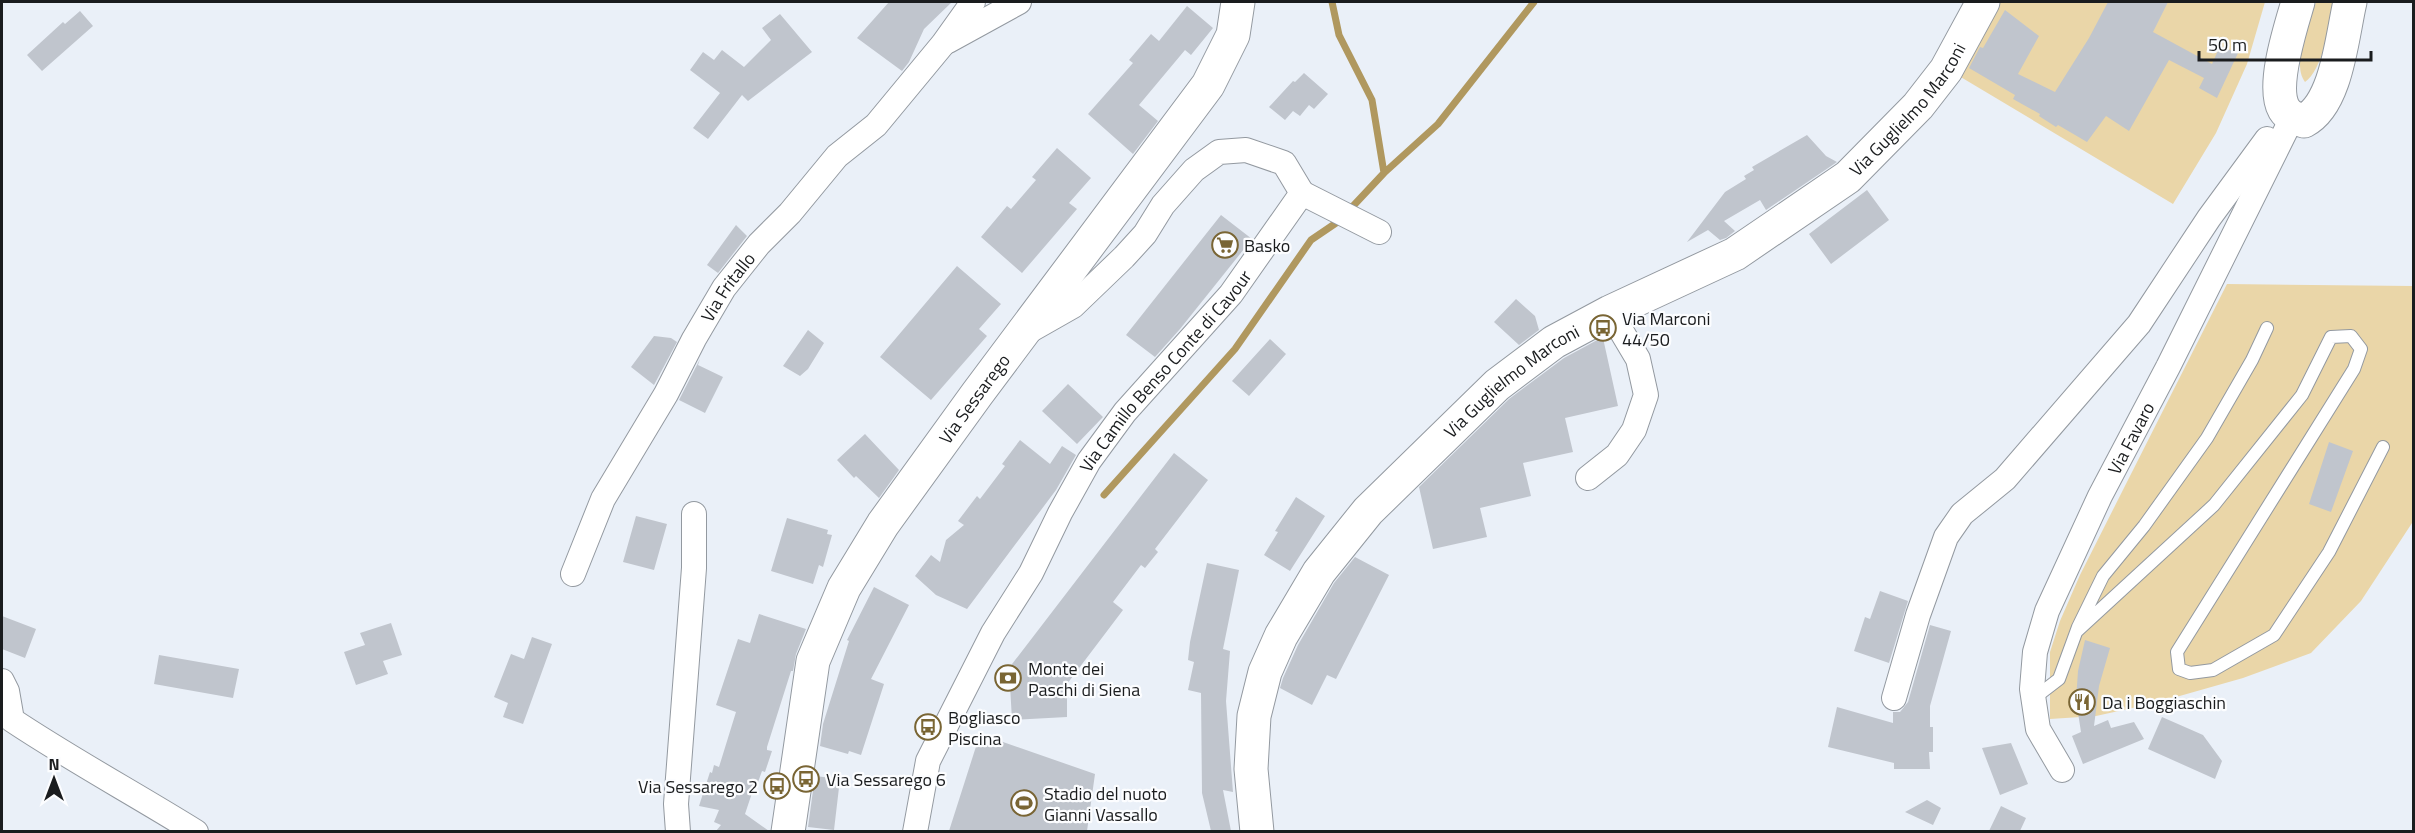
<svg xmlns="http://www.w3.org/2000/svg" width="2415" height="833" font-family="'Titillium Web',sans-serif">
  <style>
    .green { fill: #ead6a8 }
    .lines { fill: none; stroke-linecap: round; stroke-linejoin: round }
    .stream { stroke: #b0985f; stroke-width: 7 }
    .building { fill: #c0c5cd }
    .lane-casing { stroke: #9399a0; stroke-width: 14 }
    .street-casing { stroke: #9399a0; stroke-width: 26 }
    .secondary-casing { stroke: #9399a0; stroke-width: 35 }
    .lane { stroke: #fff; stroke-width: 12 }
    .street { stroke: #fff; stroke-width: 24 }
    .secondary { stroke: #fff; stroke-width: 33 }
    .labels { text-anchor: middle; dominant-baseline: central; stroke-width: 4.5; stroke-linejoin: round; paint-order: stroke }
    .street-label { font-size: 18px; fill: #1a1c1e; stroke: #fcfdff }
    .poi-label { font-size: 18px; fill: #1a1c1e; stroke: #fcfdff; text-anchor: start }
  </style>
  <rect width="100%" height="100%" fill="#eaf0f8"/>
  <!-- green -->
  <path class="green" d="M1998,2H2265L2247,64L2216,133L2173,204L1959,76Z
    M2316,2H2337C2331,22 2322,71 2305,82C2291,64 2310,21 2316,2Z
    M2227,284L2413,286V518L2412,523L2361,601L2311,653L2243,678L2155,703L2096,716L2050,719V652L2060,621L2080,575Z"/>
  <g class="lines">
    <!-- stream -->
    <path class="stream" d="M1384,173L1438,124L1534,2
      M1104,495L1235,349L1311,240L1339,221L1384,173L1372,100L1339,35L1332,2"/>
  </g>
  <!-- building -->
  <path class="building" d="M889,2H952L924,29L909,62L902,71L857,38Z
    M2108,2H2168L2153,32L2212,64L2220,46L2238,53L2217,98L2199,88L2204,78L2169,60L2129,131L2106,116L2087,142L2058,125L2056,127L2039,116L2040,114L2013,99L2015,95L1969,68L1980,47L1983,48L2005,10L2039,36L2018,74L2055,92L2089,38Z
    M1187,6L1213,28L1191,55L1185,50L1139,105L1158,121L1133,154L1088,114L1133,63L1129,60L1151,34L1159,41Z
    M80,11L93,26L42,71L27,55L63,22L65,24Z
    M780,14L812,52L748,101L742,95L708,139L693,128L720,93L690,70L703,52L714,60L722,50L744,67L771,40L762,28Z
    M1304,73L1328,94L1314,109L1309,105L1300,116L1293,111L1285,120L1269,107L1293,81L1295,82Z
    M1807,135L1826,156L1837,162L1766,210L1760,200L1724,221L1735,231L1726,238L1720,240L1708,230L1687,242L1725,192L1746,179L1744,176L1754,170L1752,167Z
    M1057,148L1091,178L1069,203L1077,209L1022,273L981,237L1007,206L1011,209L1036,180L1032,177Z
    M1867,190L1889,220L1831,264L1809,234Z
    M1221,215L1252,239L1180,329L1155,357L1126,335Z
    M736,225L747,236L718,273L707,265Z
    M957,266L1001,304L979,329L987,336L931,400L880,357Z
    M1516,299L1535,316L1539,330L1519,345L1494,322Z
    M808,330L824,343L808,369L800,376L783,366Z
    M654,336L671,338L677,342L654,385L631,367Z
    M1601,338H1603L1618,406L1565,418L1573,452L1523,463L1531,496L1480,508L1487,537L1433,549L1419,487L1509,399L1564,358Z
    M1270,339L1286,354L1249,396L1232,381Z
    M700,359L698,365L723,377L705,413L679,400Z
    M1068,384L1103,417L1077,444L1042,411Z
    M865,434L899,470L879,498L856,476L854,478L837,460Z
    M1020,440L1050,464L1062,446L1076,455L1056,490L967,609L936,595L915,576L931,555L940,562L946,540L964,525L958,521L977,496L980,499L1005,466L1002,464Z
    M2329,442L2353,451L2331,512L2309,504Z
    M1174,453L1208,480L1155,549L1158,552L1145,568L1141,565L1113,602L1123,610L1067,684V717L1012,720L1009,668Z
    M1296,497L1325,516L1290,571L1264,555L1278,532L1275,531Z
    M636,516L667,524L654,570L623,562Z
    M787,518L828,530L827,534L832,535L823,567L819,565L813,584L771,571Z
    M1355,557L1389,575L1336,679L1327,675L1312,705L1280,688L1283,678L1298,645L1334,583Z
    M1207,563L1239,570L1223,649L1230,651L1226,701L1233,792L1223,790L1231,831H1211L1202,793L1201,693L1188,690L1194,662L1188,660L1190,642Z
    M874,587L909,605L871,679L884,684L861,755L849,751L848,754L820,746L823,724L849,641L847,640Z
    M1880,591L1908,601L1889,663L1854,651L1865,617L1870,619Z
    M759,614L806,629L796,654L793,671H791L767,747V750L772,751L765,772L762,771L757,785L755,784L745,814L769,831H716L721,825L714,822L719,810L699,806L710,772L712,773L714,765L719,767L736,712L716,705L738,639L750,643Z
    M2,616L36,629L25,658L2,649Z
    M391,623L402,655L383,661L388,674L356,685L344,652L365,645L360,633Z
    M1930,625L1951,631L1930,706V727H1933V752H1929L1930,769H1894V763L1828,747L1837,707L1893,723V712H1900L1908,702Z
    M532,637L552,644L523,724L503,717L508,703L494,697L511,654L524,659Z
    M2085,640L2110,648L2099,686L2094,726L2108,720L2111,728L2134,722L2144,739L2083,764L2072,736L2081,732L2076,700L2078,671Z
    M159,655L239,669L233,698L154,684Z
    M2162,717L2203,735L2222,761L2215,779L2148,749Z
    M980,734L1095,774L1087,831H949Z
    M2011,743L2028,784L2000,795L1982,748Z
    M815,776L840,779L834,830L808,827Z
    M1927,800L1941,808L1933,825L1905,812Z
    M2001,806L2026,818L2020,831H1989Z"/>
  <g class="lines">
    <!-- lane casing -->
    <g class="lane-casing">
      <path id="lane" d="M2077,631L2214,505L2302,395L2331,337L2351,336L2361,349L2354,369L2177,652L2179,669L2190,673L2213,670L2274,635L2329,552L2383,447
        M2033,699L2059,679L2078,627L2103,576L2144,526L2207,438L2252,360L2267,328"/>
    </g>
    <!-- street casing -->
    <g class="street-casing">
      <g id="street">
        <path d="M948,41L1019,2"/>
        <path d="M1302,193L1379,232"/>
        <path d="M1588,478L1617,455L1634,430L1646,395L1638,359L1610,312"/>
        <path id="s1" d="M573,574L603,499L666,394L694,339L724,288L759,244L790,213L837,156L876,125L943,44L973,2"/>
        <path d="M2,681L7,691L12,720C72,760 135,794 196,832"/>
        <path d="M1894,698L1918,615L1946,537L1962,514L2005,479L2139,324L2209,218L2267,139"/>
        <path id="s2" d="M2062,770L2038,729L2032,689L2035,652L2047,611L2100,496L2168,367L2292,118"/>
        <path d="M678,832L676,804L694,568V514"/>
        <path id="s3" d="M915,832L928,761L993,633L1031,573L1060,513L1089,461L1125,412L1231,294L1302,193L1284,163L1246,150L1219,152L1194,170L1163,205L1145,234L1124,257L1073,306L1029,331"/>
      </g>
    </g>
    <!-- secondary casing -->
    <g class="secondary-casing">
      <g id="secondary">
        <path d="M2298,2C2291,26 2271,86 2284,109C2289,117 2295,118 2304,121C2337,104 2342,36 2350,2"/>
        <path id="s4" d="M788,832L813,661L844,588L883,524L977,394L1208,85L1233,35L1238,2"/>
        <path id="s5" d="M1257,832L1251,769L1254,716L1265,672L1281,636L1319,572L1368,511L1497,385L1554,342L1610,312L1735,254L1848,177L1918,106L1946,70L1983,2"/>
      </g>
    </g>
    <!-- lane -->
    <use href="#lane" class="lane"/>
    <!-- street -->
    <use href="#street" class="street"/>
    <!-- secondary -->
    <use href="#secondary" class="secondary"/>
  </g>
  <!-- icons -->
  <defs>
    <g id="supermarket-ring" transform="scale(1.35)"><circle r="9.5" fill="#fcfdff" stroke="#796534" stroke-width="1.5"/><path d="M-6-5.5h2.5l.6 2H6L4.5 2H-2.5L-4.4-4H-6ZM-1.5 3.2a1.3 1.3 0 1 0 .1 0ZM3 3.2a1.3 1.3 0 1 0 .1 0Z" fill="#796534"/></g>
    <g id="bus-ring" transform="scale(1.35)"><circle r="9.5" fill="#fcfdff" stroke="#796534" stroke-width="1.5"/><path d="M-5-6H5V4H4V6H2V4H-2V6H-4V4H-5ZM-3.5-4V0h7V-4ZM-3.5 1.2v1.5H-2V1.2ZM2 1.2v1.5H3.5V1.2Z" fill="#796534"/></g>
    <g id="bank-ring" transform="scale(1.35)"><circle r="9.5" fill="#fcfdff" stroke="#796534" stroke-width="1.5"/><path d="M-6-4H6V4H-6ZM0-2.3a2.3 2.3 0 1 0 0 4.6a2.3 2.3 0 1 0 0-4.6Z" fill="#796534"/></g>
    <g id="restaurant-ring" transform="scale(1.35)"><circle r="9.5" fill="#fcfdff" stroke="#796534" stroke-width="1.5"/><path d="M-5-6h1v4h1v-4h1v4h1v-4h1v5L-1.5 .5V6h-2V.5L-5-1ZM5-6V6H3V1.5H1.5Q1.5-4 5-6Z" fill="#796534"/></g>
    <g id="stadium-ring" transform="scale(1.35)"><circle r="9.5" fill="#fcfdff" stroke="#796534" stroke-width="1.5"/><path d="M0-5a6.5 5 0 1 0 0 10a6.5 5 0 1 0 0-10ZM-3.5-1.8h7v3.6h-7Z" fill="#796534"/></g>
  </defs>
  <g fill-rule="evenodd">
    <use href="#supermarket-ring" x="1225" y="245"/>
    <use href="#bus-ring" x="1603" y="328"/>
    <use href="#bank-ring" x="1008" y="678"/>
    <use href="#restaurant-ring" x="2082" y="702"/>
    <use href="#bus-ring" x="928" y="727"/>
    <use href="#bus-ring" x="806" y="779"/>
    <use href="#bus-ring" x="777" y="786"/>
    <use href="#stadium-ring" x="1024" y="803"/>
  </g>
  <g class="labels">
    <!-- street labels -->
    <g class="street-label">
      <text stroke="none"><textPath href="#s5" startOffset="1034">Via Guglielmo Marconi</textPath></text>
      <text stroke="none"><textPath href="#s1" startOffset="327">Via Fritallo</textPath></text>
      <text stroke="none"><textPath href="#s3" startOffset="531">Via Camillo Benso Conte di Cavour</textPath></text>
      <text stroke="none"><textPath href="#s5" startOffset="548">Via Guglielmo Marconi</textPath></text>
      <text stroke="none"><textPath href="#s4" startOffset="482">Via Sessarego</textPath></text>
      <text stroke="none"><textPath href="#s2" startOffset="360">Via Favaro</textPath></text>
    </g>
    <!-- poi labels -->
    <g class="poi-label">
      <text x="1244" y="245">Basko</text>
      <text x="1622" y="318">Via Marconi<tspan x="1622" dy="21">44/50</tspan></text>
      <text x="1028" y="668">Monte dei<tspan x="1028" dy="21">Paschi di Siena</tspan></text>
      <text x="2102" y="702">Da i Boggiaschin</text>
      <text x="948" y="717">Bogliasco<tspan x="948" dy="21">Piscina</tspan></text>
      <text x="826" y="779">Via Sessarego 6</text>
      <text x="758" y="786" text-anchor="end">Via Sessarego 2</text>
      <text x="1044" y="793">Stadio del nuoto<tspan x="1044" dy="21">Gianni Vassallo</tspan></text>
    </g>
  </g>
  <!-- border -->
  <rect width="2415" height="833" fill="none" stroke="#1a1c1e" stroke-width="6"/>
  <!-- north arrow -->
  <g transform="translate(54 779)" stroke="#fcfdff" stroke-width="4.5" paint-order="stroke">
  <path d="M0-4.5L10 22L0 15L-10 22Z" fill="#1a1c1e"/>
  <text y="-9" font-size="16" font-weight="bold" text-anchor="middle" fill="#1a1c1e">N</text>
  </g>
  <!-- scale -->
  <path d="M2199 51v9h172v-9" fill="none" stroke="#1a1c1e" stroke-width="3"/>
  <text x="2208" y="51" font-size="18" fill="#1a1c1e" stroke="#fcfdff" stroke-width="4.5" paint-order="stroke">50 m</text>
</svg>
